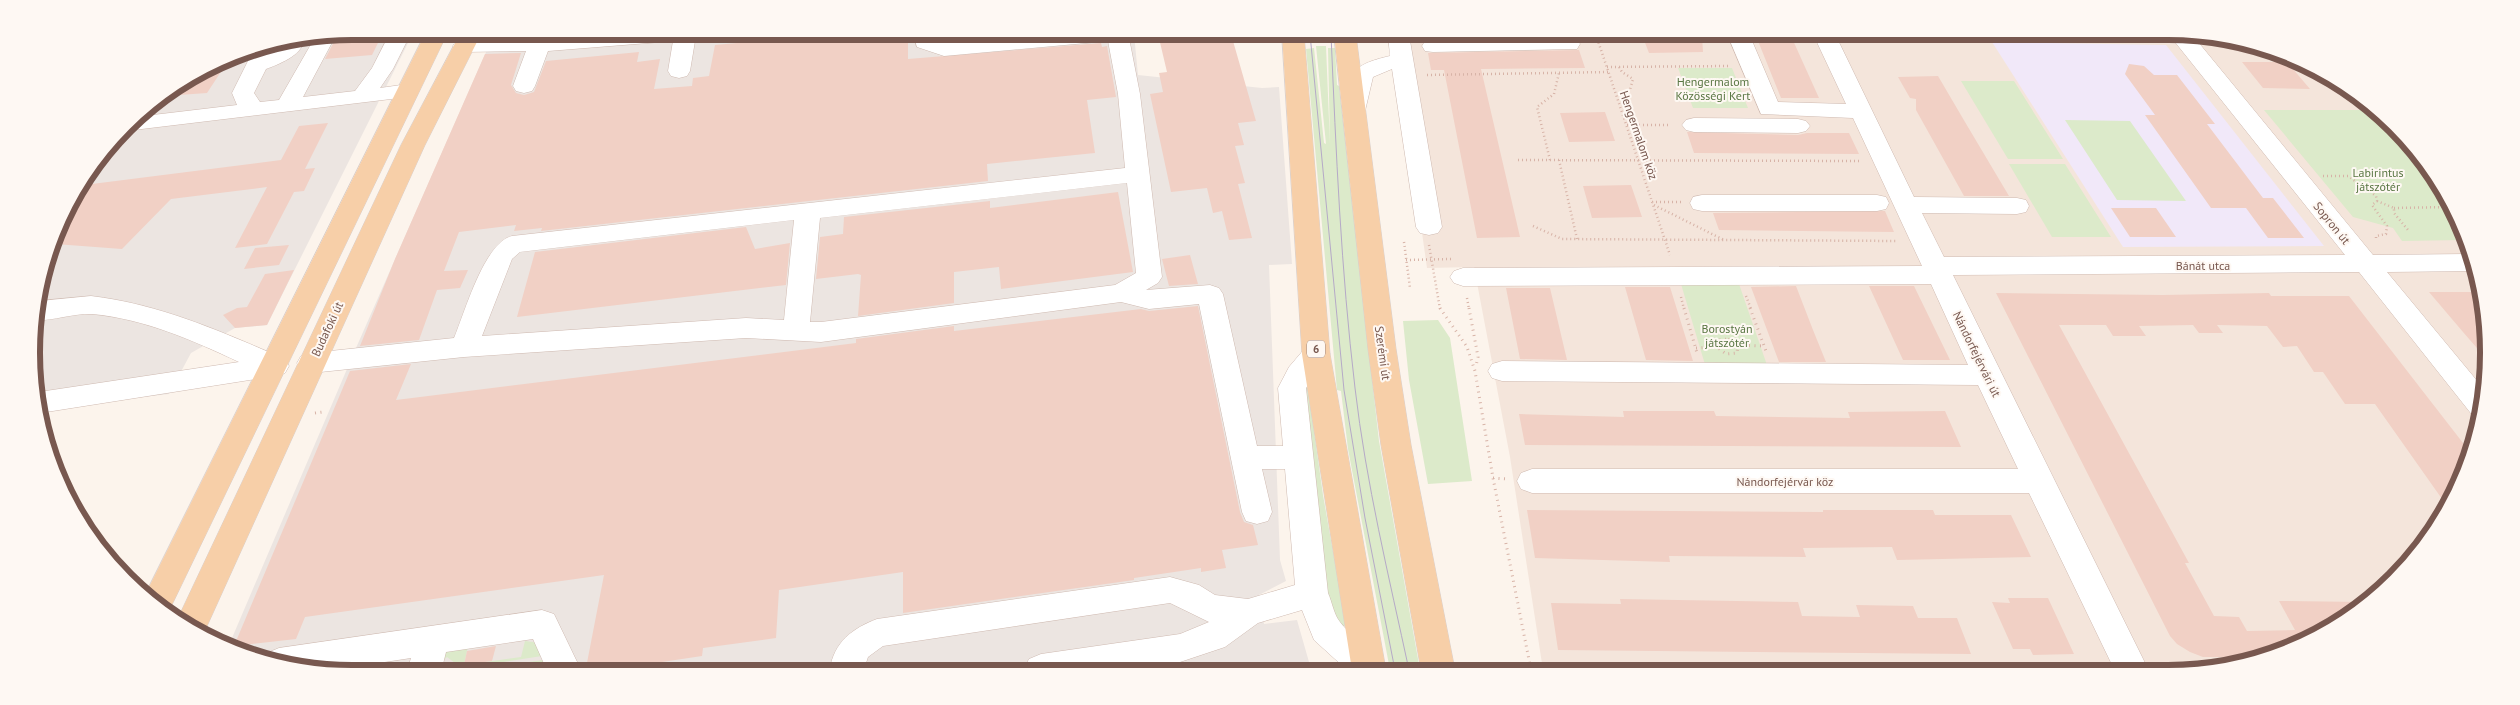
<svg xmlns="http://www.w3.org/2000/svg" width="2520" height="705" font-family="'PT Sans',sans-serif">
  <style>
    .residential { fill: #f4e5db }
    .commercial { fill: #fce5e1 }
    .industrial { fill: #ece5e1 }
    .education { fill: #f1e8f9 }
    .green { fill: #dceaca }
    .building { fill: #f1d0c5 }
    .lines { fill: none; stroke-linecap: round; stroke-linejoin: round }
    .minor-casing { stroke: #cfbab1; stroke-width: 1 }
    .major-casing { stroke: #d9d0ce; stroke-width: 1 }
    .path-far1 { stroke: #d7b3a7; stroke-width: 2.5; stroke-dasharray: 1 3; stroke-linecap: butt }
    .path { stroke: #d7b3a7; stroke-width: 3; stroke-dasharray: 1 4.5; stroke-linecap: butt }
    .minor { fill: #fff; fill-rule: evenodd }
    .major { fill: #f7cfa8; fill-rule: evenodd }
    .tram { stroke: #b5a9c7; stroke-width: 1 }
    .labels { text-anchor: middle; dominant-baseline: central; stroke-width: 4; stroke-linejoin: round; paint-order: stroke }
    .shield { fill: #fef8f3; stroke: #a08880; stroke-width: 1 }
    .shield-label { font-size: 11px; font-weight: bold; fill: #78584f }
    .park-label { font-size: 12px; fill: #5a7744; stroke: #fef8f3 }
    .street-label { font-size: 12px; fill: #78584f; stroke: #fef8f3 }
    .rim { fill: none; stroke: #78584f; stroke-width: 6 }
  </style>
  <rect width="100%" height="100%" fill="#fcf4ec"/>
  <!-- residential -->
  <path class="residential" d="M1394,35L2230,37L2346,85L2434,174L2483,290V415L2455,495L2394,580L2309,641L2209,671L1543,670L1510,457L1474,267L1427,268Z"/>
  <!-- commercial -->
  <path class="commercial" d="M495,32H575L510,37H498L494,34Z"/>
  <!-- industrial -->
  <path class="industrial" d="M353,31H414L267,325L235,328L191,353L169,394L40,409L32,331L65,210L140,111L230,56Z
    M575,32L1134,34L1138,75L1262,88L1279,87L1292,264L1269,265L1280,560L1286,581L1259,595L1264,624L1297,620L1311,669L290,668L229,645L356,348L494,34L510,37Z"/>
  <!-- education -->
  <path class="education" d="M1992,42L2166,45L2324,246L2123,247Z"/>
  <!-- green -->
  <path class="green" d="M1316,46H1326L1330,144L1328,48H1335L1337,85L1339,86L1379,441L1420,670H1390L1348,449L1341,391L1337,390L1306,49L1314,48L1324,143L1326,144Z
    M1678,68H1732L1748,108H1693Z
    M1961,81H2014L2063,159H2008Z
    M2264,110H2370L2434,174L2462,240L2402,241L2393,228L2353,217Z
    M2065,120L2130,121L2186,201L2117,200Z
    M2009,164H2065L2111,237H2052Z
    M1681,284H1739L1768,368H1706Z
    M1438,320L1450,338L1472,481L1428,484L1409,380L1403,321Z
    M1301,386L1308,388L1323,495L1346,625L1344,626L1341,627L1330,613Z
    M525,641L541,643L542,656L464,668H457L459,666L447,657L436,668V658L451,648L468,646L464,665L521,657Z
    M543,660L547,668H486Z"/>
  <!-- building -->
  <path class="building" d="M352,31H384L372,55L325,59L338,34Z
    M846,33H908V59L1101,43L1102,47L1107,46L1116,97L1087,100L1095,153L987,164L988,181L541,231L542,228L514,231L516,225L459,232L444,271L468,270L460,288L437,290L419,340L360,346L395,259L485,54L521,53L511,85L516,93L524,95L534,92L546,61L639,52L637,62L660,59L654,89L692,86L693,78L709,76L715,45Z
    M1158,34H1231L1256,121L1238,123L1244,145L1235,146L1245,183L1238,184L1252,238L1229,240L1222,211L1213,213L1207,188L1171,192L1150,94L1163,92L1159,73L1167,72Z
    M1642,35L1702,36L1703,52L1649,53Z
    M1756,36H1791L1819,98H1781Z
    M1579,50L1585,68L1481,69L1520,237L1477,238L1444,70H1431L1428,53Z
    M232,55L207,93L165,96L230,56Z
    M2242,62H2287L2310,89L2263,88Z
    M2129,64L2144,66L2154,75H2177L2215,124H2207L2263,198H2273L2304,238H2268L2246,208H2211L2145,115H2155L2125,74Z
    M1938,76L1965,122L2009,196H1964L1916,110V99L1910,98L1898,77Z
    M1605,112L1615,141L1569,142L1560,113Z
    M328,123L305,169L315,168L304,191L294,192L267,244L235,248L267,187L171,199L122,249L55,244L65,210L84,185L281,160L299,126Z
    M1687,132L1798,135L1807,133H1849L1859,154L1694,153Z
    M1631,185L1642,217L1592,218L1583,186Z
    M1118,192L1133,272L1001,289L999,267L954,272V303L858,316L861,275L858,274L816,279L820,237L843,234L844,217L990,201V208Z
    M2111,208H2156L2176,237H2130Z
    M1885,211L1894,232L1719,230L1713,213Z
    M746,227L755,249L790,243L786,285L517,317L535,252Z
    M289,245L279,265L244,269L255,248Z
    M1190,255L1198,284L1169,286L1162,259Z
    M294,270L267,325L235,328L223,315L237,308L247,307L265,274Z
    M1796,286L1813,330L1826,362H1779L1751,287Z
    M1869,286H1914L1950,360H1903Z
    M1625,287H1670L1693,361L1646,360Z
    M1506,288H1550L1567,360L1520,359Z
    M2429,292H2483V355L2463,332Z
    M1996,293L2163,295L2269,293L2271,296H2349L2470,452L2455,495L2447,506L2375,404H2345L2323,372H2314L2297,346L2283,347L2267,326L2217,325L2223,333H2199L2193,325L2139,326L2146,336H2113L2106,325H2059L2189,563H2185L2214,616L2239,617L2247,631L2295,630L2279,601L2363,602L2309,641L2256,657H2203L2190,652L2177,644L2170,636Z
    M1198,306L1240,512L1244,522L1253,525L1258,545L1222,550L1226,568L1201,572V568L1134,578V580L903,613V572L779,590L776,638L703,648L702,656L622,668H586L604,575L305,617L296,639L234,646L350,371L411,364L396,400L856,343V339L954,326V331L1141,309L1149,311Z
    M1623,411H1714L1716,416L1850,418L1848,412L1945,411L1961,447L1525,445L1519,414L1624,417Z
    M1527,510L1823,512V510H1933L1935,515H2011L2031,557L1897,560L1892,547L1803,548L1806,557L1669,556L1670,562L1535,558Z
    M2008,598H2048L2074,654L2033,655L2030,649H2013L1992,602L2010,603Z
    M1620,599L1798,602L1802,616L1860,617L1856,605L1913,606L1918,618H1957L1971,654L1558,650L1551,603L1621,604Z
    M496,646L492,661L464,665L467,651Z"/>
  <g class="lines">
    <!-- minor casing -->
    <g class="minor-casing">
      <path id="minor" d="M391,31H412L393,69L380,88L408,84L416,86L419,91L416,96L125,131L136,117L237,105L232,93L253,51L303,41C303,55 277,65 266,69L254,93L260,102L279,100L314,39L336,35L303,97L355,91L372,68Z
        M624,32L774,33L771,38L763,39L695,41L690,71L687,76L679,78L671,76L668,71L673,41L548,51L535,86L532,91L524,93L516,91L513,86L526,51L464,52L456,51L453,46L456,41L464,40L570,38Z
        M913,33H935V38L946,42L1041,33L1126,34L1129,38L1140,94L1162,277L1158,283L1146,290L1210,285L1219,288L1223,294L1257,446H1283L1278,388L1289,367L1306,347L1316,344L1326,347L1330,354L1306,388L1328,593C1332,602 1334,615 1340,622C1353,640 1376,647 1385,666L1383,670H1347L1314,640L1302,610L1258,623L1225,647L1180,662L1136,669H1024L1029,659L1041,654L1180,634L1209,622L1170,603L883,646L868,657L864,669H830C834,642 853,628 877,619L1170,577L1199,585L1215,595L1248,599L1295,585L1285,469H1262L1272,512L1268,521L1257,524L1246,521L1242,512L1199,304L1149,309L1121,302L821,342L746,338L464,357L311,373L301,370L297,363L301,356L311,353L454,338C465,312 484,243 512,236L1125,168L1118,94L1108,41L944,56L917,47ZM1127,183L1136,273L1115,285L821,322H810L820,218ZM794,220L784,320L746,318L482,336L512,259L520,252Z
        M1388,35H1409L1442,227L1438,233L1429,235L1420,233L1416,227L1392,69L1373,77L1365,111L1362,116L1354,118L1346,116L1343,111C1350,73 1350,65 1390,56Z
        M1728,36H1750L1778,102L1846,104L1814,36H1836L1914,197L2017,198L2026,200L2029,206L2026,212L2017,214L1922,213L1944,257L2345,255L2171,37H2194L2373,255L2468,254L2475,271L2387,272L2483,388L2482,418L2473,416L2359,272L1953,275L2149,671H2115L2029,493H1532L1521,489L1517,481L1521,473L1532,469H2018L1978,385L1502,381L1492,378L1488,371L1492,364L1502,361L1968,365L1931,284L1463,286L1454,283L1450,277L1454,271L1463,268L1922,266L1853,118L1761,114Z
        M1569,38L1577,39L1580,44L1577,49L1433,52L1425,51L1422,46L1425,41L1433,40Z
        M1694,118L1798,119L1806,121L1810,126L1806,131L1798,133L1694,132L1686,130L1682,125L1686,120Z
        M1702,195H1877L1886,197L1889,203L1886,209L1877,211H1702L1693,209L1690,203L1693,197Z
        M91,296C160,304 222,332 285,359L289,366L285,373L275,376L40,413L39,392L239,362C192,340 145,319 92,314C73,313 54,321 35,320L40,301Z
        M542,610L554,614L580,668H546L533,639L446,652L442,668H408L411,658L345,668H290L265,658L267,653L279,648Z"/>
    </g>
    <!-- major casing -->
    <g class="major-casing">
      <path id="major" d="M426,32H448L169,611L147,591Z
        M461,32H482L425,145L203,635L192,631L178,618L401,145Z
        M1282,34H1304L1330,354L1386,670H1352L1302,354Z
        M1334,34L1356,35L1396,349L1411,445L1455,670H1421L1381,445L1368,349Z"/>
    </g>
    <!-- path-far1 -->
    <path class="path-far1" d="M1596,35L1670,255
      M2105,37H2160
      M1607,67L1729,66
      M1619,67L1622,72L1633,79L1630,90
      M1427,75L1609,72
      M1627,125H1671
      M1518,160L1860,161
      M1550,160L1537,107L1554,94L1559,73
      M1559,160L1577,239
      M2323,176H2348L2376,196L2377,201L2372,205L2387,226L2386,234L2376,236V241
      M2377,201L2394,208V213L2408,230
      M1652,202H1682
      M1654,205L1724,240
      M2394,208L2448,207
      M1533,226L1562,239L1897,241
      M1404,242L1410,288
      M1429,245L1440,309
      M1406,260L1451,259
      M1746,296L1751,309
      M1681,297L1684,309
      M1467,298L1469,309"/>
    <!-- path -->
    <path class="path" d="M1440,308L1467,347L1475,371L1493,478L1531,670
      M1469,308L1478,357L1476,366
      M1684,308L1697,353
      M1750,308L1766,351
      M1728,339L1738,345L1737,353L1726,354L1717,347L1720,340Z
      M1738,345L1764,346
      M1696,348L1717,347
      M315,413L323,412
      M1493,478L1507,479"/>
    <!-- minor -->
    <use href="#minor" class="minor"/>
    <!-- major -->
    <use href="#major" class="major"/>
    <!-- tram -->
    <path class="tram" d="M1310,34L1344,390L1365,518L1395,670
      M1331,34C1336,152 1341,270 1355,388C1366,483 1389,577 1409,670"/>
  </g>
  <g class="labels">
    <!-- shield labels -->
    <rect class="shield" x="1307" y="340.5" width="18" height="17" rx="4"/>
    <g class="shield-label">
      <text x="1316" y="349">6</text>
    </g>
    <!-- park labels -->
    <g class="park-label">
      <text x="1713" y="81">Hengermalom<tspan x="1713" dy="14">Közösségi Kert</tspan></text>
      <text x="2378" y="172">Labirintus<tspan x="2378" dy="14">játszótér</tspan></text>
      <text x="1727" y="328">Borostyán<tspan x="1727" dy="14">játszótér</tspan></text>
    </g>
    <!-- street labels -->
    <g class="street-label">
      <text transform="translate(1639 135) rotate(71)">Hengermalom köz</text>
      <text transform="translate(2332 223) rotate(51)">Sopron út</text>
      <text x="2203" y="265">Bánát utca</text>
      <text transform="translate(327 329) rotate(-65)">Budafoki út</text>
      <text transform="translate(1383 353) rotate(82)">Szerémi út</text>
      <text transform="translate(1977 354) rotate(64)">Nándorfejérvári út</text>
      <text x="1785" y="481">Nándorfejérvár köz</text>
    </g>
  </g>
  <!-- crop -->
  <path d="M0 0H2520V705H0ZM352 40H2168A312 312 0 0 1 2480 352V353A312 312 0 0 1 2168 665H352A312 312 0 0 1 40 353V352A312 312 0 0 1 352 40Z" fill="#fef8f3" fill-rule="evenodd"/>
  <path class="rim" d="M352 40H2168A312 312 0 0 1 2480 352V353A312 312 0 0 1 2168 665H352A312 312 0 0 1 40 353V352A312 312 0 0 1 352 40Z"/>
</svg>
